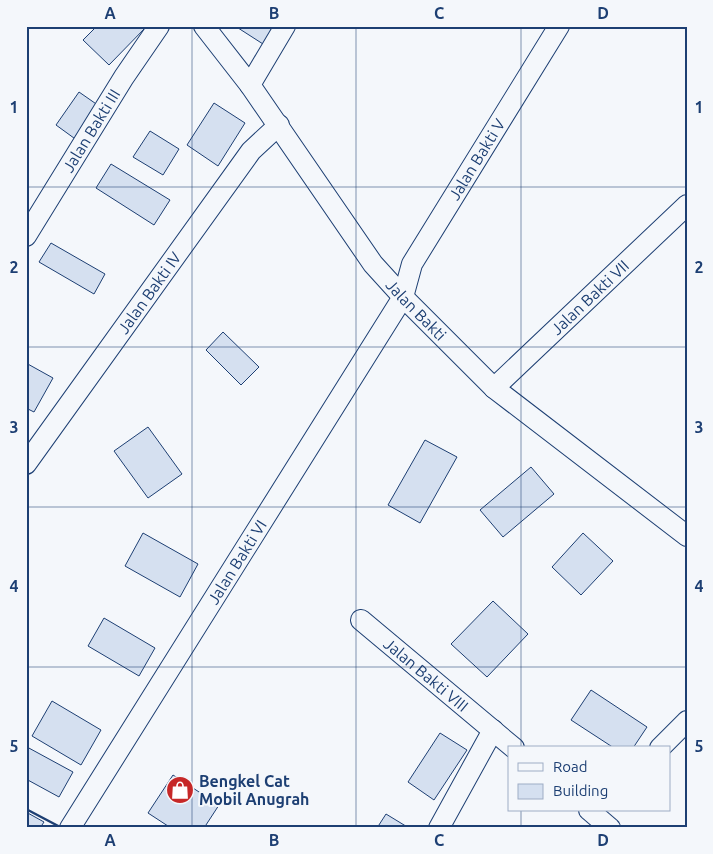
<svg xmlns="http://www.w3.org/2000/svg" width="713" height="854" font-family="Ubuntu,sans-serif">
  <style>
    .building { fill: #d5e0f0; stroke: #1d3f73 }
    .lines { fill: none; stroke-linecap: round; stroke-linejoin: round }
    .minor-casing { stroke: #1d3f73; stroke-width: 22 }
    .minor { stroke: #f4f7fb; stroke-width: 20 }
    .wall { stroke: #1d3f73; stroke-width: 2.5 }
    .grid { fill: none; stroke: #1d3f73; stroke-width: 1; stroke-opacity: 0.55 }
    .labels { text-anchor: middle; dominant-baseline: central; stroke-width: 4; stroke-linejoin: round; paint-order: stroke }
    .street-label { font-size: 16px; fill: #1d3f73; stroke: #f4f7fb }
    .poi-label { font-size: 16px; font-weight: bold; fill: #1d3f73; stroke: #f4f7fb; text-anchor: start }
    .neatline { fill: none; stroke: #1d3f73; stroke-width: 2 }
    .grid-label { font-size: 16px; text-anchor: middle; font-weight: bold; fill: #1d3f73 }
  </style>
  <rect width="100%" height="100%" fill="#f4f7fb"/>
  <!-- building -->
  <path class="building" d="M97,26H147L109,65L83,40Z
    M235,26H274L263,44Z
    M79,92L102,108L78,141L56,125Z
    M214,103L245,123L218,166L187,145Z
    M150,131L179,149L163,175L133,157Z
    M111,164L170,200L154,225L96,188Z
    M51,243L105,274L94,294L39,262Z
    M223,332L259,367L241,385L206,350Z
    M26,363L53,378L34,412L26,408Z
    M148,427L182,474L148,498L114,451Z
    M425,440L457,457L420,523L388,505Z
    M531,467L554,494L503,537L480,510Z
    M143,533L198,564L180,597L125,566Z
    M583,533L613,561L581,595L552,567Z
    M493,601L528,634L487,677L451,644Z
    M104,618L155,648L139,676L88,646Z
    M591,690L647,727L633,748H614L571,720Z
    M52,701L101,730L81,765L32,736Z
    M440,733L467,750L434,800L408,782Z
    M27,747L73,772L59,797L26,779Z
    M173,775L219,805L204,828H171L148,813Z
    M26,812L44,822L40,828H26Z
    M386,814L409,828H377Z"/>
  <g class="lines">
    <!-- minor casing -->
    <g class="minor-casing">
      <g id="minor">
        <path id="s1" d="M204,26L250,85L373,264L403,297L494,388L687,536"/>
        <path d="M250,85L285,26"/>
        <path id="s2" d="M26,236L124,77L159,26"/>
        <path id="s3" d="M494,388L687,205"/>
        <path id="s4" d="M26,464L251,151L279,125"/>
        <path id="s5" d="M361,620L514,748"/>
        <path d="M660,748L687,721"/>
        <path d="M589,810L610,828"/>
        <path id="s6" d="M70,828L403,297L412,264L559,26"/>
        <path d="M439,828L493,730"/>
      </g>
    </g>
    <!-- minor -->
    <use href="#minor" class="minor"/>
    <!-- wall -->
    <path class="wall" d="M26,809L62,828"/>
  </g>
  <!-- grid -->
  <path class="grid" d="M192,26V828M356,26V828M521,26V748M26,187H687M26,347H687M26,507H687M26,667H687M521,810V828"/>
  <!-- icons -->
  <defs>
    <g id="shop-disc" transform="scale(1.4375)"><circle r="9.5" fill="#c62828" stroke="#f4f7fb"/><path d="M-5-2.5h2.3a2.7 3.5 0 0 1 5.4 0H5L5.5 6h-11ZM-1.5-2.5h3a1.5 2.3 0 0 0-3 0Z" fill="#fff"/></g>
  </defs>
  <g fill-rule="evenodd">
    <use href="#shop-disc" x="180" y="790"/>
  </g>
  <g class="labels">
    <!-- street labels -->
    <g class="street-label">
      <text stroke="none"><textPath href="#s2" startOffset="124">Jalan Bakti III</textPath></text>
      <text stroke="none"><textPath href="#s6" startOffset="784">Jalan Bakti V</textPath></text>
      <text stroke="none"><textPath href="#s4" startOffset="211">Jalan Bakti IV</textPath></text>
      <text stroke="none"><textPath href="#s3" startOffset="132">Jalan Bakti VII</textPath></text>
      <text stroke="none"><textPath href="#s1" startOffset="355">Jalan Bakti</textPath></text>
      <text stroke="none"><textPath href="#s6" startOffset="314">Jalan Bakti VI</textPath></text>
      <text stroke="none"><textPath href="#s5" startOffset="85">Jalan Bakti VIII</textPath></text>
    </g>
    <!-- poi labels -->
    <g class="poi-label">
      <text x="199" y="781">Bengkel Cat<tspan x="199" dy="18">Mobil Anugrah</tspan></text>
    </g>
  </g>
  <!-- border -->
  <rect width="713" height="854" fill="none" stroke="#f4f7fb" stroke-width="55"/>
  <!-- legend -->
  <rect x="508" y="746" width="162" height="65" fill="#f4f7fb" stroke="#9eadc5"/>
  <rect x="518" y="763" width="25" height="8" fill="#f4f7fb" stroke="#9eadc5"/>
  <text x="553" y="772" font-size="15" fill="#1d3f73">Road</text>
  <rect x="518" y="784" width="25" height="15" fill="#d5e0f0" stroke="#9eadc5"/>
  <text x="553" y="796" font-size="15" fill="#1d3f73">Building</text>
  <rect x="28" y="28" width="658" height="798" class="neatline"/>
  <g class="grid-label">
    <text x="110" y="19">A</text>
    <text x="274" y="19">B</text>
    <text x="439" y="19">C</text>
    <text x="603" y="19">D</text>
    <text x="14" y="113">1</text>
    <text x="699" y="113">1</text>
    <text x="14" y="273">2</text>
    <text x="699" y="273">2</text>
    <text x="14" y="433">3</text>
    <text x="699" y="433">3</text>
    <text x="14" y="592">4</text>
    <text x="699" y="592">4</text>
    <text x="14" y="752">5</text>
    <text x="699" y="752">5</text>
    <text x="110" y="846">A</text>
    <text x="274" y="846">B</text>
    <text x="439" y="846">C</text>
    <text x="603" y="846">D</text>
  </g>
</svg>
